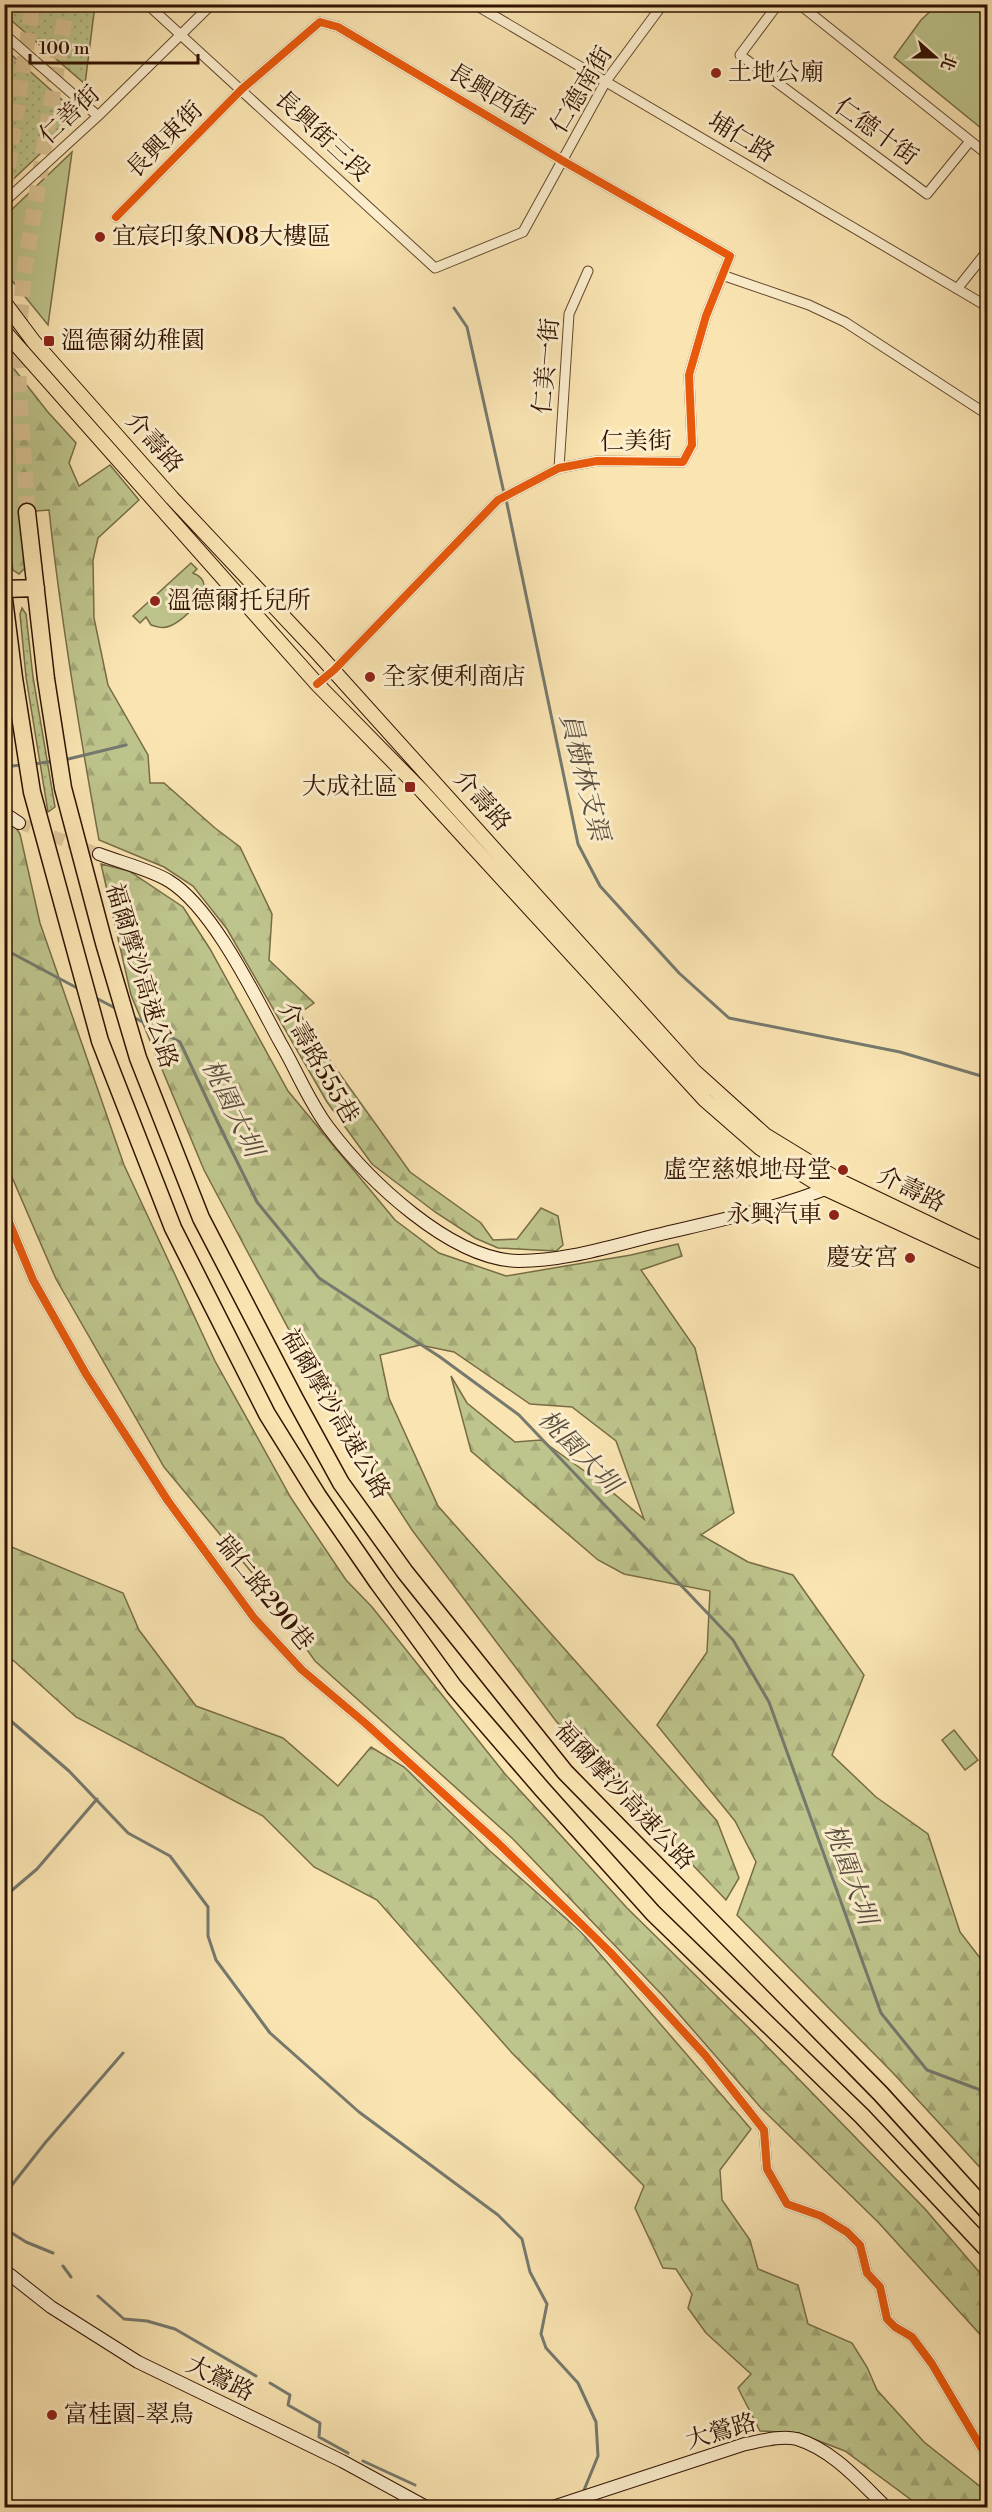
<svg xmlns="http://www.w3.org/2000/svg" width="992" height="2512" font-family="'Libre Bodoni','Noto Serif TC',serif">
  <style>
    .grass { fill: url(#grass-dots); stroke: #786c46; stroke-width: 1.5 }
    .forest { fill: url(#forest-firs); stroke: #786c46; stroke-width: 1.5 }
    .park { fill: #bec58c; stroke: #786c46; stroke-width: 1.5 }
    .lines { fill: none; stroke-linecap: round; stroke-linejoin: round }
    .stream { stroke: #75796e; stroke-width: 3 }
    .secondary-tunnel { stroke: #dcc597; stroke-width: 12; stroke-dasharray: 12 6; stroke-linecap: butt }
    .highway-tunnel { stroke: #dcc597; stroke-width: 16; stroke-dasharray: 16 8; stroke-linecap: butt }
    .street-casing { stroke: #63472d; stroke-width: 11 }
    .secondary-casing { stroke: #311201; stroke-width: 14 }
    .primary-casing { stroke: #311201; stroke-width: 16 }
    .highway-casing { stroke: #311201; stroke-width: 19 }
    .street { stroke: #fceecd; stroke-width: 9 }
    .secondary { stroke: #fceecd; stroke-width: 12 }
    .primary { stroke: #fae5b2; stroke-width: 14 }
    .highway { stroke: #fae5b2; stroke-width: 16 }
    .cycleway-casing { stroke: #fceecd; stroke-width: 11 }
    .cycleway { stroke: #e8590c; stroke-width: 8 }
    .poi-dot { fill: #8f2418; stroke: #fceecd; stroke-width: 2 }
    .labels { text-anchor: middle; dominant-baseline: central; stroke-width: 6; stroke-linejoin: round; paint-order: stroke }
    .poi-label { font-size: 24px; fill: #311201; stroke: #fceecd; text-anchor: start }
    .street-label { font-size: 24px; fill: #311201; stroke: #fceecd }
    .water-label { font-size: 26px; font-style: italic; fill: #594e40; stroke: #fceecd }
  </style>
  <defs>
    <pattern id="grass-dots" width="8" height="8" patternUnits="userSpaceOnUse" patternTransform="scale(1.5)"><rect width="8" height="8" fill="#bec58c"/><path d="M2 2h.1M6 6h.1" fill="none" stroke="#a4a877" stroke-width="1.8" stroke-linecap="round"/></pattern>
    <pattern id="forest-firs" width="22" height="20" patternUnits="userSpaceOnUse" patternTransform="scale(1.5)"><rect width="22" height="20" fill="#bec58c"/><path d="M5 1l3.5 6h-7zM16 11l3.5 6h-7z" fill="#a4a877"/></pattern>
  </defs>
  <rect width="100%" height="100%" fill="#fae5b2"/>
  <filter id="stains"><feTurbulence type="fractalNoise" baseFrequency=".00333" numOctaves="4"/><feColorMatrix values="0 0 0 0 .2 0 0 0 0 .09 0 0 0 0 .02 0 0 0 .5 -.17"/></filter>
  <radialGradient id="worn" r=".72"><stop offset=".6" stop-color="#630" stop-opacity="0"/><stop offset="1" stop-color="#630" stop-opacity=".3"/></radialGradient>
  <!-- grass -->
  <path class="grass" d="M5,4L95,5L85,84L5,15Z
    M5,49L80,116L5,187Z
    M22,608L26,614L33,677L55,807L48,812L26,677L20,614Z"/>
  <!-- forest -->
  <path class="forest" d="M4,356L47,411L76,443L69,463L79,486L110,465L139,500L98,538L93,560L94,618L108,685L148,755L150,783H164L215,828L240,847L272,914L269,960L314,1003L300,1013L309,1031L410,1172L481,1223L493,1240L517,1239L541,1208L558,1216L563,1245L556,1251L498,1248L475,1238L435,1212L372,1164L327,1102L227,929L193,886L164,867L99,840C79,730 61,621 49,510L22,512L25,568L19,574L13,570L5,517Z
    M4,822L15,826L20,834L40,923L124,1165L215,1361L291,1498L346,1580L372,1607L505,1774L627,1908L750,2029L925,2209L987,2281V2342L878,2222L762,2109L665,1998L513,1839L315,1661L258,1580L164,1467L56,1279L5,1161Z
    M101,864L129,871L183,907L210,949L288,1091L395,1220L439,1253L506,1276L631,1255L678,1244L682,1256L641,1270L695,1348L734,1513L701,1535L748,1562L793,1575L864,1675L832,1755L876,1797L928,1834L960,1932L987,1967V2175L893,2073L737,1915L756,1862L735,1821L657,1725L707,1652L710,1591L624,1574L598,1560L471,1451L451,1376L467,1403L515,1442L541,1440L604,1485L644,1519L616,1441L572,1407L530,1404L454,1352L420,1345L380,1355L389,1398L438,1506L717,1821L739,1878L726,1900L556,1721L412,1530L320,1388L204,1170L131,995Z
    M4,1539L9,1546L123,1593L139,1630L196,1706L283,1738L338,1786L371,1747L404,1767L490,1851L581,1932L751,2129L720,2170L722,2200L750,2240L758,2269L798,2285L808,2324L852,2343L867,2367L877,2390L924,2442L982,2488L987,2499V2507H921L845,2451L798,2433L760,2431L738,2388L751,2374L706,2333L688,2308L692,2294L676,2269L663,2268L635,2208L644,2186L512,2053L377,1900L314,1867L263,1816L76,1717L5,1653Z"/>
  <!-- park -->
  <path class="park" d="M937,5H987V133L894,57L921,20Z
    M72,152L48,325L5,272V216Z
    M191,563L197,569L193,573C223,585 185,620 170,626C163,629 157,627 151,625L146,617L140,623L133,616Z
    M954,1730L978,1760L965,1770L942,1740Z"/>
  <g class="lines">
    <!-- stream -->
    <path class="stream" d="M454,308L467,327L504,493
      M506,499L578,844L600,886L679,973L729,1018L900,1052L988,1078
      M64,760L126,745
      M34,764L54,761
      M4,767L21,765
      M4,949L79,989
      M96,998L117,1009
      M133,1017L180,1042L220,1127L257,1202L319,1278L440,1357L519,1415L733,1640L769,1702L881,2013L927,2070L983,2091L988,2096
      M4,1715L69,1771L128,1833L170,1856L208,1907V1936L216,1960L270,2033L359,2112L498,2215L522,2239L530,2272L547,2304L541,2334L546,2348L578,2383L596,2422L598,2456L582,2495
      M4,1897L37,1869L97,1799
      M4,2195L45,2143L123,2053
      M4,2228L26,2242L53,2253
      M63,2266L71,2277
      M98,2296L124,2319L147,2321L175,2329L256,2376
      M270,2383L290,2395L288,2405L320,2423L319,2437L348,2453
      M363,2461L415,2485"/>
    <!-- secondary-tunnel -->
    <path class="secondary-tunnel" d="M19,823L99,854"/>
    <!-- highway-tunnel -->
    <path class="highway-tunnel" d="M4,191L33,4
      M27,512L17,352L24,273L67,4"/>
    <!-- street casing -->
    <g class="street-casing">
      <path id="street" d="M147,4L435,268L523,232L606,81L663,4
        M474,4L988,307
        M778,4L740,55L927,194L970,141
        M799,4L988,155
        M4,34L98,116
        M4,202L98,116L212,4
        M116,217L242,89L320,22L338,27L563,161L730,256L706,316L689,375L692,445L683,462L597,461L559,468L498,500L334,670L317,684
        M722,275L809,305L845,322L988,415
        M957,289L988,250
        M559,468L569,314L588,271
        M4,1210L33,1280L86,1374L168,1501L254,1618L302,1670L365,1723L498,1843L610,1952L705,2055L764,2130L767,2169L787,2204L821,2216L847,2232L860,2245L867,2273L880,2287L887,2319L895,2327L912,2337L932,2364L988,2459"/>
    </g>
    <!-- secondary casing -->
    <g class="secondary-casing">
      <path id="secondary" d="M4,813L19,823
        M99,854C119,862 152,870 169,881C213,908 255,996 280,1042C296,1069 309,1102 328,1127C367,1179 450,1260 519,1261C566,1261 611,1246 657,1235C716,1221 776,1209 833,1186
        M4,2270L51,2307L138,2362L342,2461L428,2508
        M550,2508L745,2444C761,2441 781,2435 797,2439C833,2450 860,2482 887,2508"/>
    </g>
    <!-- primary casing -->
    <g class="primary-casing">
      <path id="primary" d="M4,302L34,342L172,498L314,649L694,1071L765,1135L842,1182L988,1252
        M4,331L317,684L422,791L705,1100L760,1148L826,1189L988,1264"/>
    </g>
    <!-- highway casing -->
    <g class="highway-casing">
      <path id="highway" d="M27,512L46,679L63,788L104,943L138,1058L201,1218L295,1399L341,1483L405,1572L565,1772L881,2094L988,2212
        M4,589L36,588
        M4,599L14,678L32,792L100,1041L173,1228L267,1414L318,1496L378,1583L454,1687L542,1789L653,1913L862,2116L988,2250"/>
    </g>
    <!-- street -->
    <use href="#street" class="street"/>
    <!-- secondary -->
    <use href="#secondary" class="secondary"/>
    <!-- primary -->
    <use href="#primary" class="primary"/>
    <!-- highway -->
    <use href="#highway" class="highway"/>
    <!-- cycleway casing -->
    <g class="cycleway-casing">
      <path id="cycleway" d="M116,217L242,89L320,22L338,27L563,161L730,256L706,316L689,375L692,445L683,462L597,461L559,468L498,500L334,670L317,684
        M4,1210L33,1280L86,1374L168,1501L254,1618L302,1670L365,1723L498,1843L610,1952L705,2055L764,2130L767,2169L787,2204L821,2216L847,2232L860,2245L867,2273L880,2287L887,2319L895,2327L912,2337L932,2364L988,2459"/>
    </g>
    <!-- cycleway -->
    <use href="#cycleway" class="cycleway"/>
  </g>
  <!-- markers -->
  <g class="poi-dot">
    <circle cx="716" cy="73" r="6"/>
    <circle cx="100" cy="237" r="6"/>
    <rect x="43" y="335" width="12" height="12" rx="3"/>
    <circle cx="155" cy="601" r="6"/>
    <circle cx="370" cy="677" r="6"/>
    <rect x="404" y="781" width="12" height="12" rx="3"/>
    <circle cx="843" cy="1170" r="6"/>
    <circle cx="834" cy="1215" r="6"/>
    <circle cx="910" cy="1258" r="6"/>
    <circle cx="52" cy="2415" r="6"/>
  </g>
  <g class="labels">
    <!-- poi labels -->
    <g class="poi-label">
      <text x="728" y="73">土地公廟</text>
      <text x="112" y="237">宜宸印象NO8大樓區</text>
      <text x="61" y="341">溫德爾幼稚園</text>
      <text x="167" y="601">溫德爾托兒所</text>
      <text x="382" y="677">全家便利商店</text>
      <text x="398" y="787" text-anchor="end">大成社區</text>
      <text x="831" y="1170" text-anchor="end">虛空慈娘地母堂</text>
      <text x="822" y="1215" text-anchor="end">永興汽車</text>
      <text x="898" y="1258" text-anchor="end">慶安宮</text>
      <text x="64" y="2415">富桂園-翠鳥</text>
    </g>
    <!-- street labels -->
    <g class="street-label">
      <text transform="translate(582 90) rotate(-59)">仁德南街</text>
      <text transform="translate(491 95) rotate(31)">長興西街</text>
      <text transform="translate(70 115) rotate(-43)">仁善街</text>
      <text transform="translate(876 132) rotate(36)">仁德十街</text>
      <text transform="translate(322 136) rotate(43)">長興街三段</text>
      <text transform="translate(741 138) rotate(31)">埔仁路</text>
      <text transform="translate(165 140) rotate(-45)">長興東街</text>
      <text transform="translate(547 366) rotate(-85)">仁美一街</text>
      <text transform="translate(636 442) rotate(-1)">仁美街</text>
      <text transform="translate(154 443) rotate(48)">介壽路</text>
      <text transform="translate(482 801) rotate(48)">介壽路</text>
      <text transform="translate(141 976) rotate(73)">福爾摩沙高速公路</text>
      <text transform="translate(318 1063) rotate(60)">介壽路555巷</text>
      <text transform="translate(911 1190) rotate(26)">介壽路</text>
      <text transform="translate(335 1414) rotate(60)">福爾摩沙高速公路</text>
      <text transform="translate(264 1593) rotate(51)">瑞仁路290巷</text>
      <text transform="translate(624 1796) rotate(47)">福爾摩沙高速公路</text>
      <text transform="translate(220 2379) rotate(26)">大鶯路</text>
      <text transform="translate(721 2432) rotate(-16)">大鶯路</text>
    </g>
    <!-- water labels -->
    <g class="water-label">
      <text transform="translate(584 777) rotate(76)">員樹林支渠</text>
      <text transform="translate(232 1108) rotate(64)">桃園大圳</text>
      <text transform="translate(579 1452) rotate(46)">桃園大圳</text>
      <text transform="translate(850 1874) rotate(70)">桃園大圳</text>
    </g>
  </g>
  <!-- margin -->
  <rect width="992" height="2512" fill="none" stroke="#fae5b2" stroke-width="24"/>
  <rect x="6" y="6" width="980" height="2500" fill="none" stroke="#311201" stroke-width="3"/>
  <rect x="12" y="12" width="968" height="2488" fill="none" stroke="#311201" stroke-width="1.5"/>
  <!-- north arrow -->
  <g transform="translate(935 57) rotate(111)" stroke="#fceecd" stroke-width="4.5" paint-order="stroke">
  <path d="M0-4.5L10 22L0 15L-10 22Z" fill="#311201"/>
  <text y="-9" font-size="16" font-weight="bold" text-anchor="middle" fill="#311201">北</text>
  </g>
  <!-- scale -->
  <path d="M30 54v9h168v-9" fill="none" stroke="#311201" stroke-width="3"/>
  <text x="39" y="54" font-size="18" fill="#311201" stroke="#fceecd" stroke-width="4.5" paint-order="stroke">100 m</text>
  <rect width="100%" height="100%" filter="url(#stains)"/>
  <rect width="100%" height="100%" fill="url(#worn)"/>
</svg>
